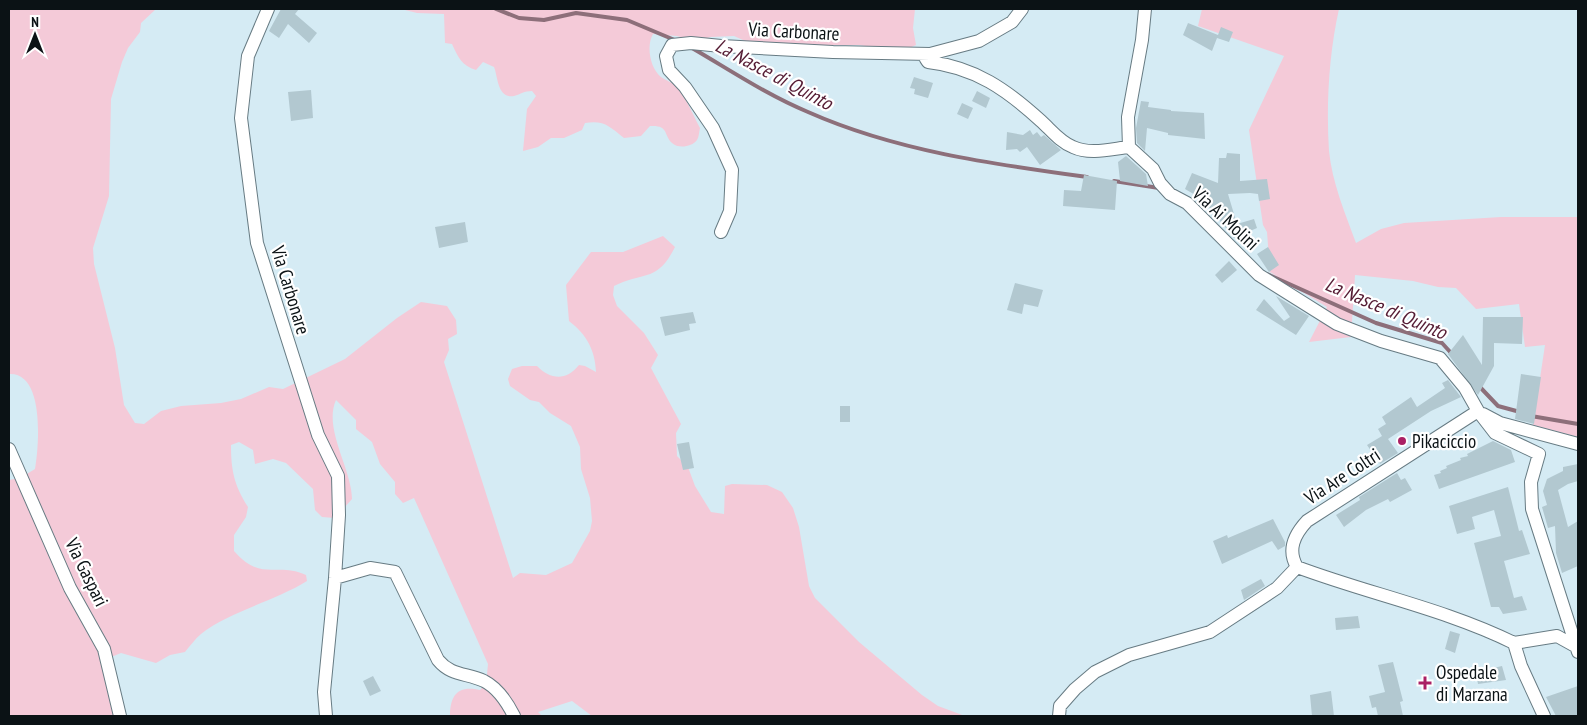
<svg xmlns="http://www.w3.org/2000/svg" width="1587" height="725" font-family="'PT Sans Narrow',sans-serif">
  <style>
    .green { fill: #f4cad8 }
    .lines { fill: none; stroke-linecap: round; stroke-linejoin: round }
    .stream { stroke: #8d6f7a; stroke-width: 4 }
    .building { fill: #b2c8d0 }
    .street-casing { stroke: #677b83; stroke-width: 14 }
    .street { stroke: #fff; stroke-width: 12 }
    .poi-dot { fill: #aa2064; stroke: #fff; stroke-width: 2 }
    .labels { text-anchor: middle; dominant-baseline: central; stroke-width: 4.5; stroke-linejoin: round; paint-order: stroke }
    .street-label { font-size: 19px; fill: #0b1215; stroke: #fff }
    .poi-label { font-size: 19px; fill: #0b1215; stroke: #fff; text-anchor: start }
    .water-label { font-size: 20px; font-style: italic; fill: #551c34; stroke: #fff }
  </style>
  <rect width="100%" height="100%" fill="#d5ebf4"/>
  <!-- green -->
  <path class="green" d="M9,9H156L141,23L140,32L128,48L122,62L111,99L109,196L93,248L94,264L115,348L124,405L135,423L144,424L161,411L181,406L221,403L241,399L269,387L283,389L345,359L397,318L421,302L447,306L456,320L457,334L448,339L449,350L444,362L513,578L520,573L546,575L572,563L590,531L592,521L590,498L581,469L580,447L571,426L550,413L539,402L530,400L510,386L508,379L512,369L522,366H537C551,380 566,381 579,365L585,366L596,372C595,350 587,335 569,321L566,285L591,252H623L663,236L675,247C657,283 644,271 614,286L613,295L617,306L644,333L658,355L651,368L681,424L676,433L677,456L688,467L695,486L711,512L724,514L725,486L732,484L767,485L782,492L793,508L799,527L809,586L815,598L859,642L922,695L938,706L965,716H592L572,701L538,712L542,716H450C450,695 458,685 480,690L486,684L488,664L414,498L403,503L395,494V482L380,464L372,442L356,429V420L336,400C323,429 352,469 352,499L335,518L322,517L315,510L313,489L286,463L273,459L255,464L253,450L239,442L231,445C231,470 234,485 248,507L246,517L234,535V551C262,583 276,561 306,575L307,581C275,601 228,612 201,634C195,639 190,646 185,652L170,655L156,663L121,653L104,660L119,716H9V480L20,478L35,469C39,446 45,372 9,374Z
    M401,9H915L913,28L916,45L909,48H881L858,45H754L734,36L711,37L694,41L677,36L653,34C646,46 650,68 661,77C666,81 673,82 677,87C687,99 693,115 700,128C699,132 699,137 697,140C692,147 678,149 672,143C663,134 669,125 650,126L641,136L624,138C609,126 604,120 585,123L582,130L564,138H551L538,147L523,151L527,109L536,96L532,91C524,91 521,94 514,96C497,99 498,76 494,67L483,62L476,70C462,66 458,57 452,44L445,43L444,14L417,13Z
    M1202,9H1339C1329,53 1326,105 1329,151C1332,182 1345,213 1356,243L1381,229L1404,223L1501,217H1578V437L1533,425L1545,345L1525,347L1519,304L1476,309L1456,288L1438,287L1413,281L1355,275L1351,337L1309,342L1327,307L1270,272L1267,232L1263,225L1249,130L1284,56L1198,26Z"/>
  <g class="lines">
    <!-- stream -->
    <path class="stream" d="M496,9L519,18L544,20L576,13L627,20L677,41
      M692,48C730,70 767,95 808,112C896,151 992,164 1087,177
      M1114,181L1159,188
      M1267,274L1376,323L1442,343L1452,354
      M1479,386L1498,406L1520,412
      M1531,416L1578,424"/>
  </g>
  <!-- building -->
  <path class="building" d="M281,9H299L295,14L317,33L309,43L288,24L279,38L269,31Z
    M1188,23L1218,35L1221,27L1233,32L1229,42L1217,38L1212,51L1183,35Z
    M914,77L933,83L928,98L914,94L915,89L910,88Z
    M311,90L313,118L291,121L288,92Z
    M977,91L990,98L986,108L972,101Z
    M1141,101L1149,102L1148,107L1171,110V111L1204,113L1205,139L1168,135V133L1147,128L1145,151L1137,143L1136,128Z
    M962,103L973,108L968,119L957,114Z
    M1030,130L1033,135L1037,132L1041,137L1044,135L1061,150L1040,165L1027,147L1020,152L1017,149L1006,150L1007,132L1023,135Z
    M1227,153L1240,154V181L1267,179L1270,199L1259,201L1258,194L1250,193L1228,194L1237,224L1254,219L1257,228L1234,238L1202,199L1185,189L1192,173L1218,183L1219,158H1226Z
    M1126,156L1146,174L1148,186L1120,181L1118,162Z
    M1084,175L1117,181L1115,210L1063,206L1064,190L1081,191Z
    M465,222L468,242L439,248L435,227Z
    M1268,247L1279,265L1269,272L1257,254Z
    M1229,261L1237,270L1222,283L1215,275Z
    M1015,283L1043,290L1038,307L1024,304L1022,314L1007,310Z
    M1276,296L1309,316L1296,335L1256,310L1264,299L1284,321L1290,317Z
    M693,312L696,323L689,324L690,330L665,336L660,317Z
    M1483,317H1523L1522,344L1494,343V366L1478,395L1448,354L1463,335L1482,365Z
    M1521,374L1541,377L1534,424L1515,419Z
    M1448,380L1461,397L1431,411L1388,439L1398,453L1380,464L1367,445L1382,436L1378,429L1386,424L1382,417L1411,397L1417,407L1445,388L1442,383Z
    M840,406H850V422H840Z
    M1493,441L1511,450L1515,462L1439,489L1434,475L1441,473L1440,471L1447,468L1446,466L1461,460L1460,458L1468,456L1467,454Z
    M689,442L694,468L683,470L677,444Z
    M1578,464V481L1568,484L1558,490L1568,527L1578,521V566L1562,573L1556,553L1555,526L1548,528L1542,507L1547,505L1543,491L1547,479L1563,471V467Z
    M1397,473L1401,480L1405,478L1412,490L1390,502L1388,499L1366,510L1344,527L1336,515L1360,500L1359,497Z
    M1508,487L1519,531L1522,530L1530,554L1504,561L1514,598L1522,596L1527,610L1503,614L1499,607H1491L1474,543L1501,536L1494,510L1472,517L1475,529L1457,534L1449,506Z
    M1273,519L1285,542V546L1278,550L1272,541L1222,564L1213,541L1227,535L1228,538Z
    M1261,579L1265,586L1244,600L1241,590Z
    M1358,616L1360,628L1336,630L1335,618Z
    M1450,631L1460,634L1455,653L1445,649Z
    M1393,662L1403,701L1400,702L1403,716H1378L1376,707L1372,708L1369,696L1385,692L1378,665Z
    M1502,666L1506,680L1478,684L1476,672Z
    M373,676L381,691L370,696L363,681Z
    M1578,686V716H1556L1546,697Z
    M1331,691L1334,716H1312L1310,695Z"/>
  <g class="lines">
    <!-- street casing -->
    <g class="street-casing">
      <path id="street" d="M268,9L248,56L241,118L257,243L318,435L338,476L339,515L335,578L324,692L326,716
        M930,54L926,59L928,62C975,67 1007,90 1041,121C1051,130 1060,142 1073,147C1090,155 1111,149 1129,147L1153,169L1160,183L1170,194L1187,203L1259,275L1337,324L1381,341L1440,358L1465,388L1478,411L1495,433L1539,454L1531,482L1532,509L1578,652
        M1129,147L1128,117L1142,40L1145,9
        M721,232L730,211L732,170L713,128L685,87L669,70L666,56L672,45L691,43L721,46L833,52L930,54L979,41L1012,22L1022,9
        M1478,411L1307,521C1294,535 1287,550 1297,567C1369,594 1445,609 1514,643
        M1483,414L1500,423L1578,444
        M9,449L70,588L104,649L120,716
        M335,578L370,568L395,572L438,660C451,676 467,673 484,681C498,688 507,702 514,716
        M1514,643L1521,666L1544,716
        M1514,643L1557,636L1575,646
        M1059,716L1060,706L1075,689L1095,672L1129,655L1210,632L1277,588L1297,567"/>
    </g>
    <!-- street -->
    <use href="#street" class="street"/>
  </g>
  <!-- markers -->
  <g class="poi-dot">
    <circle cx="1402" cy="441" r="5"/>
    <path d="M1422.5 675.5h5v5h5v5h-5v5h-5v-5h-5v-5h5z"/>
  </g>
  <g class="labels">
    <!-- street labels -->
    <g class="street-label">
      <text transform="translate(794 31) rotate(3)">Via Carbonare</text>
      <text transform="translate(1226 218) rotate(43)">Via Ai Molini</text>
      <text transform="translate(291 290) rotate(73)">Via Carbonare</text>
      <text transform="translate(1342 476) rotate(-33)">Via Are Coltri</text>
      <text transform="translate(87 572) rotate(64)">Via Gaspari</text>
    </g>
    <!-- poi labels -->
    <g class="poi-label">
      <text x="1412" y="441">Pikaciccio</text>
      <text x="1436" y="672">Ospedale<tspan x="1436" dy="22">di Marzana</tspan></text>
    </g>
    <!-- water labels -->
    <g class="water-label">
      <text transform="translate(774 74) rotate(28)">La Nasce di Quinto</text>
      <text transform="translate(1386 308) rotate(23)">La Nasce di Quinto</text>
    </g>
  </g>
  <!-- border -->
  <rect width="1587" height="725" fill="none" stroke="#0b1215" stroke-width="20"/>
  <!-- north arrow -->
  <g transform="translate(35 35)" stroke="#ffffff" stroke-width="4" paint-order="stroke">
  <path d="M0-4L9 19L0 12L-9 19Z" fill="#0b1215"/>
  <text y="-8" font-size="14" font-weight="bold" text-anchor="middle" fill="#0b1215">N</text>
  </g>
</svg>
